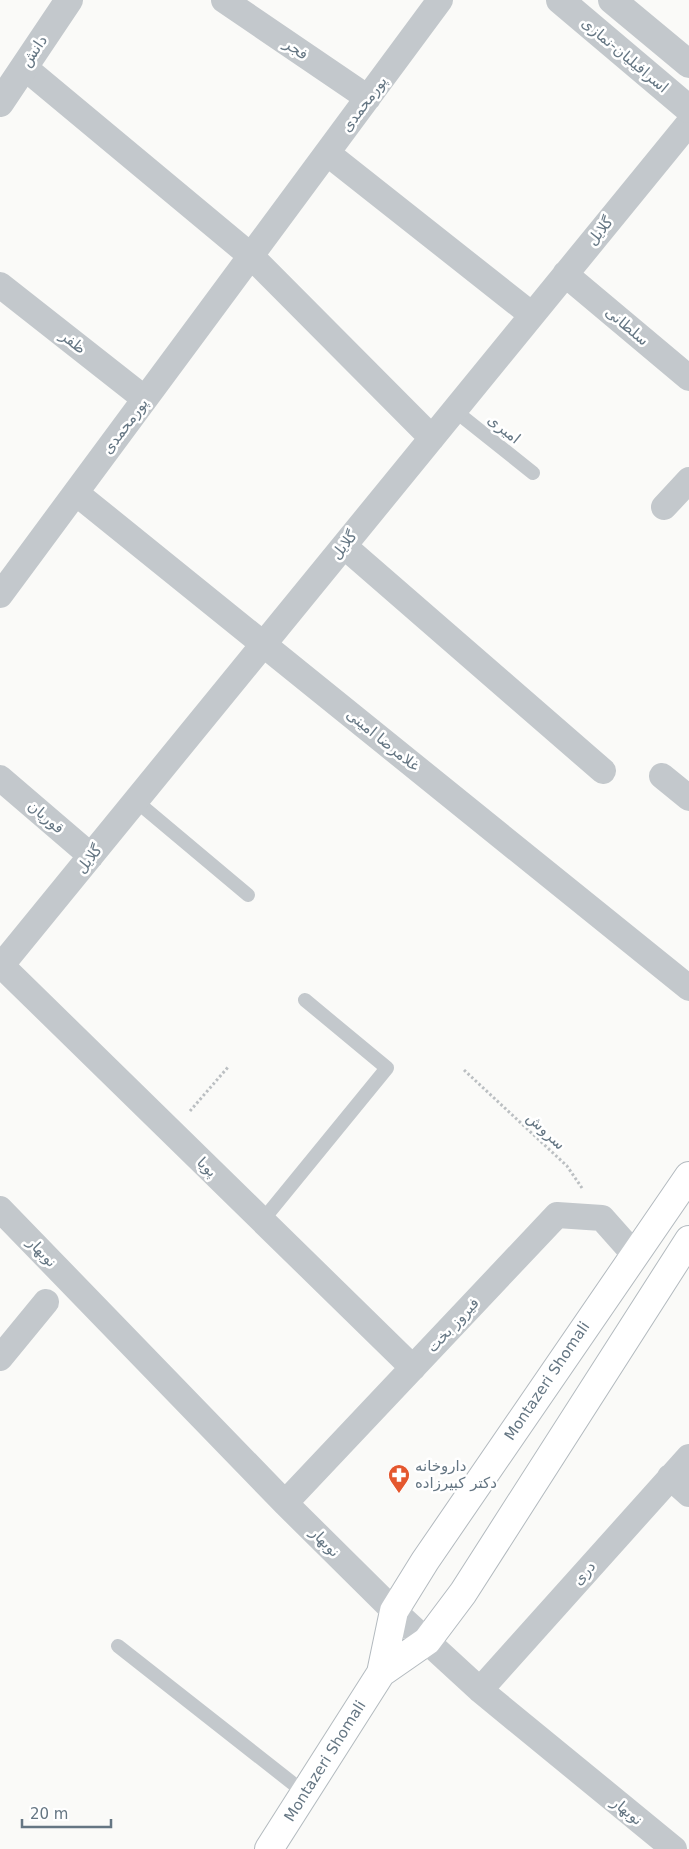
<svg xmlns="http://www.w3.org/2000/svg" width="689" height="1849" font-family="'DejaVu Sans',Cairo,sans-serif">
  <style>
    .lines { fill: none; stroke-linecap: round; stroke-linejoin: round }
    .secondary-casing { stroke: #b3babf; stroke-width: 30 }
    .path { stroke: #bbbfc2; stroke-width: 3; stroke-dasharray: 2.5 2.5; stroke-linecap: butt }
    .service { stroke: #c3c8cc; stroke-width: 14 }
    .minor { stroke: #c3c8cc; stroke-width: 26 }
    .tertiary { stroke: #c3c8cc; stroke-width: 28 }
    .secondary { stroke: #fff; stroke-width: 28 }
    .labels { text-anchor: middle; dominant-baseline: central; stroke-width: 5; stroke-linejoin: round; paint-order: stroke }
    .street-label { font-size: 15px; fill: #657683; stroke: #fff }
    .poi-label { font-size: 15px; fill: #657683; stroke: #fff; text-anchor: start }
  </style>
  <rect width="100%" height="100%" fill="#fafaf8"/>
  <g class="lines">
    <!-- secondary casing -->
    <g class="secondary-casing">
      <path id="secondary" d="M381,1673L427,1641L463,1593L689,1240
        M269,1849L381,1673L394,1611L425,1561L689,1176"/>
    </g>
    <!-- path -->
    <path class="path" d="M464,1070L567,1166L582,1188
      M190,1111L229,1066"/>
    <!-- service -->
    <path class="service" d="M454,410L533,473
      M136,801L248,895
      M262,1221L387,1068L305,1000
      M118,1646L305,1793"/>
    <!-- minor -->
    <path class="minor" d="M224,0L368,98
      M24,67L251,256L432,438
      M327,153L532,315
      M565,274L689,378
      M0,285L145,399
      M76,493L689,988
      M664,507L689,480
      M344,546L603,771
      M0,595L440,0
      M662,776L689,798
      M0,778L91,856
      M1,965L413,1368
      M0,967L689,123
      M0,1209L285,1503L394,1611L480,1690L674,1849
      M0,1358L46,1302
      M670,1477L689,1494
      M285,1503L557,1215L602,1218L634,1254
      M480,1690L689,1457"/>
    <!-- tertiary -->
    <path class="tertiary" d="M560,0L689,109
      M612,0L689,64
      M0,103L69,0"/>
    <!-- secondary -->
    <use href="#secondary" class="secondary"/>
  </g>
  <!-- icons -->
  <defs>
    <g id="pharmacy-pin" transform="scale(1.125)"><path d="M0 17L-7.5 6A9.5 9.5 0 1 1 7.5 6Z" fill="#e4572e" stroke="#fff"/><path d="M-2-6h4v4h4v4h-4v4h-4v-4h-4v-4h4Z" fill="#fff"/></g>
  </defs>
  <g fill-rule="evenodd">
    <use href="#pharmacy-pin" x="399" y="1475"/>
  </g>
  <g class="labels">
    <!-- street labels -->
    <g class="street-label">
      <text transform="translate(296 49) rotate(34)">فجر</text>
      <text transform="translate(34 51) rotate(-56)">دانش</text>
      <text transform="translate(625 55) rotate(40)">اسرافیلیان-نمازی</text>
      <text transform="translate(364 104) rotate(-53)">پورمحمدی</text>
      <text transform="translate(600 231) rotate(-51)">گلایل</text>
      <text transform="translate(627 326) rotate(40)">سلطانی</text>
      <text transform="translate(73 342) rotate(38)">ظفر</text>
      <text transform="translate(125 426) rotate(-53)">پورمحمدی</text>
      <text transform="translate(504 429) rotate(39)">امیری</text>
      <text transform="translate(344 545) rotate(-51)">گلایل</text>
      <text transform="translate(383 740) rotate(39)">غلامرضا امینی</text>
      <text transform="translate(46 817) rotate(40)">قوریان</text>
      <text transform="translate(89 859) rotate(-51)">گلایل</text>
      <text transform="translate(546 1131) rotate(43)">سروش</text>
      <text transform="translate(207 1167) rotate(44)">پویا</text>
      <text transform="translate(42 1252) rotate(46)">نوبهار</text>
      <text transform="translate(453 1325) rotate(-47)">فیروز بخت</text>
      <text transform="translate(547 1381) rotate(-56)">Montazeri Shomali</text>
      <text transform="translate(325 1542) rotate(45)">نوبهار</text>
      <text transform="translate(584 1573) rotate(-48)">دری</text>
      <text transform="translate(325 1761) rotate(-58)">Montazeri Shomali</text>
      <text transform="translate(627 1811) rotate(39)">نوبهار</text>
    </g>
    <!-- poi labels -->
    <g class="poi-label">
      <text x="415" y="1466">داروخانه<tspan x="415" dy="17">دکتر کبیرزاده</tspan></text>
    </g>
  </g>
  <!-- scale -->
  <path d="M22 1819v8h89v-8" fill="none" stroke="#657683" stroke-width="2.5"/>
  <text x="30" y="1819" font-size="15" fill="#657683" stroke="#ffffff" stroke-width="4" paint-order="stroke">20 m</text>
</svg>
